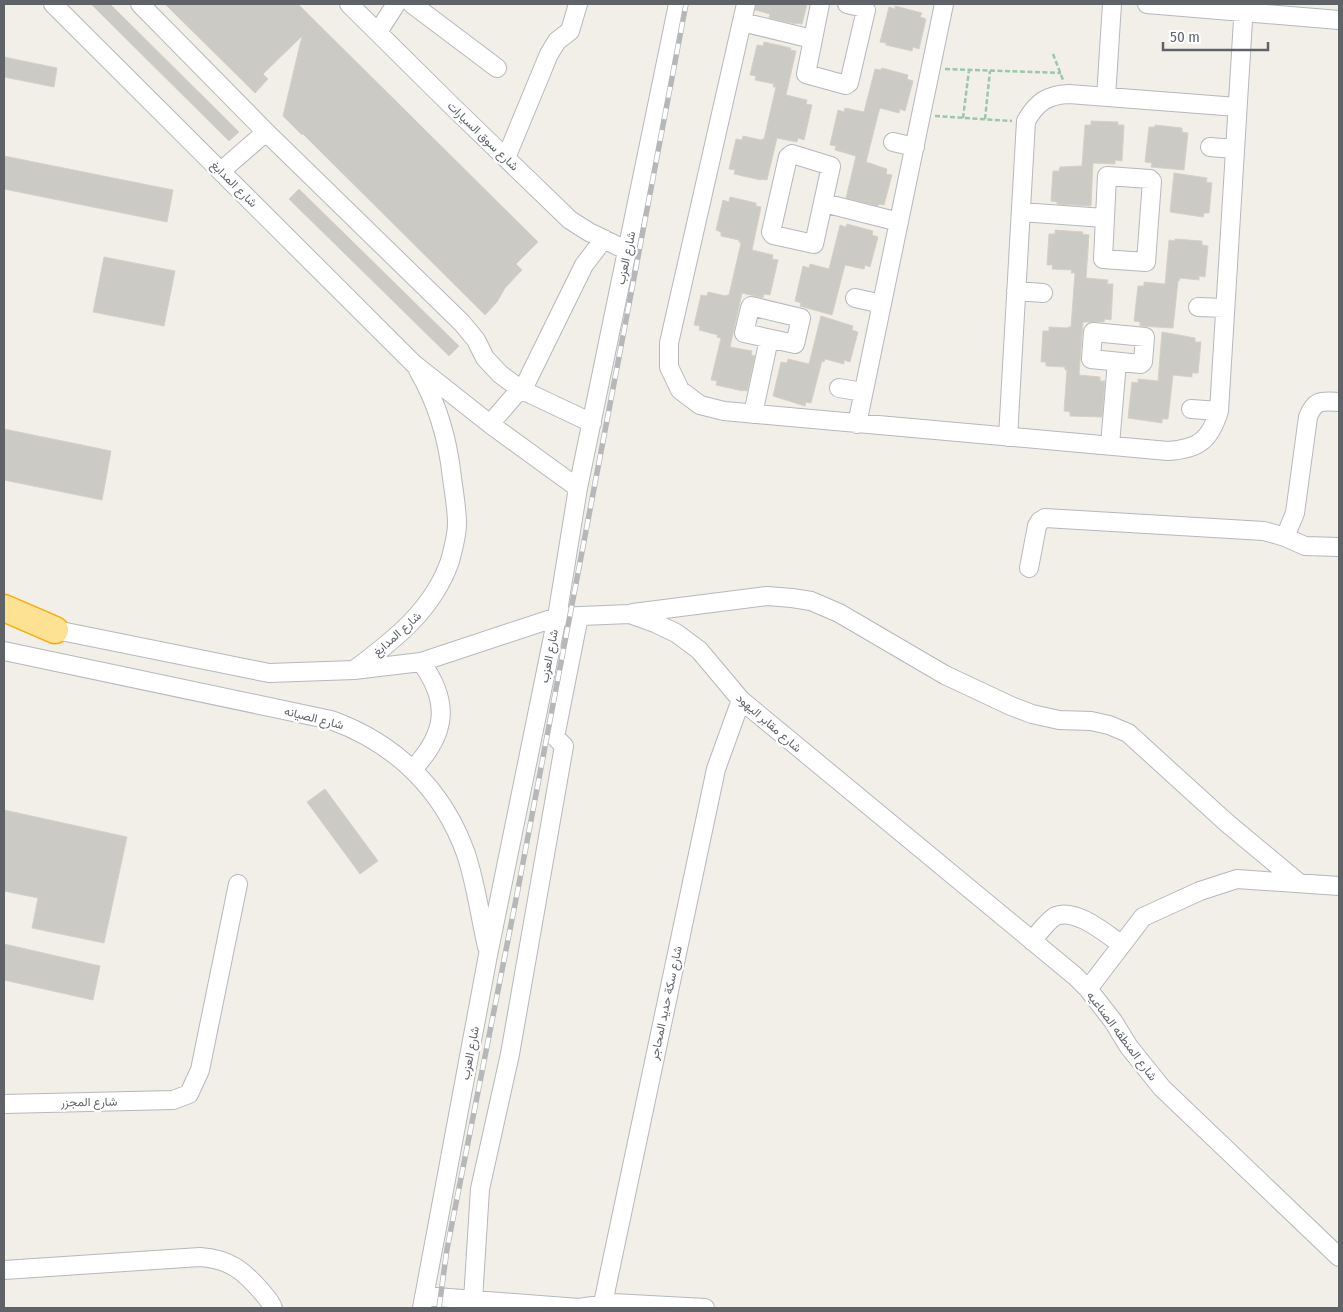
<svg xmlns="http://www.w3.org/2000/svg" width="1343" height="1312" font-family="'Fira Sans Condensed',Vazirmatn,sans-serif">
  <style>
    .building { fill: #cccac5; stroke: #d6d1c6 }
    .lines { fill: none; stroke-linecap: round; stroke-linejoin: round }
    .minor-casing { stroke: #b5b8bc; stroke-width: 20 }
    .highway-casing { stroke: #f9ab00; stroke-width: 29 }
    .path { stroke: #9cc7a9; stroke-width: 2.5; stroke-dasharray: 5 2.5; stroke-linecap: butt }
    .minor { stroke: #fff; stroke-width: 18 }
    .highway { stroke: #fde293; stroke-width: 26 }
    .rail-casing { stroke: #b6b7b8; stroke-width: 5.5 }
    .rail { stroke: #fff; stroke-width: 4; stroke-dasharray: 11; stroke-linecap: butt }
    .labels { text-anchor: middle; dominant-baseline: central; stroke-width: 4.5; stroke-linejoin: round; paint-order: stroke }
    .street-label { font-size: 12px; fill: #5f6368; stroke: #fff }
  </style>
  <rect width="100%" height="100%" fill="#f1efe8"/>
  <!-- building -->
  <path class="building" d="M91,4H110L239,132L229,141Z
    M165,4H298L538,242L516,264L522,270L505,288L497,302L485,315L303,134L302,135L283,116L302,36L263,74L268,79L255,93Z
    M756,4H807L802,24L796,23V24L769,18L770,14L755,10Z
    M895,6L922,13L920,17L926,19L919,49L913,47L912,51L886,45V43L880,42L889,7L895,9Z
    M764,42L791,48L790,50L796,51L786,95L807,100L806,104L812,105L804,140L798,138L797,142L777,138L767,180L761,179V180L734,174L735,170L729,169L736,139L742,140L743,136L761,140L762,139H764L776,87H773L774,84L755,80L756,76L750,75L757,45L763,46Z
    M4,57L57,68L54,87L4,77Z
    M882,68L908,75L907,79L913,81L905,111L900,109L899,113L880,108L879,111L866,162L887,169L886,174L892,175L884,205L879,204L878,206L846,198L856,156L835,150L836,146L830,145L838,110L844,112L845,108L864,112L875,69L881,70Z
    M1091,121L1118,122V125H1124L1122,161L1115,160V164L1093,163L1091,206L1057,204V202L1051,201L1053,171H1059L1060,167L1082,166L1085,125H1091Z
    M1155,125L1182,128V132L1188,133L1184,170L1151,167L1152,163L1145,162L1149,127H1155Z
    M4,156L173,190L167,222L4,189Z
    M1174,173L1207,178L1206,182L1212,183L1209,213H1204L1203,217L1170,212Z
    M299,189L459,346L449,356L289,199Z
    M730,197L756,203V206L761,207L752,250L773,255L772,259L778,260L770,295L764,294L763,298L742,293L730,347L752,351L751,355L755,356L747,391L743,390V391L716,385L717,381L711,380L721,338L717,337L718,335L699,330L700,326L694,325L701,295L707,296L708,292L726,296L727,295H729L741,243L739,242V240L721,236V232L716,230L723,200L729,202Z
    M847,224L873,231L872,235L878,237L870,267L865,265L864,269L845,265L832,315L800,306L801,303L795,301L803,266L809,268L810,264L829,269L840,225L846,227Z
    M1055,230L1083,232L1082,234L1089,235L1086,278L1108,280L1107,284H1113L1111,320L1105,319L1104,322H1083L1079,375L1100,377V381H1105L1102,417L1070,416V412L1064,411L1067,370H1065V367L1046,366V362H1041L1043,331H1049V327L1068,328V327H1071L1075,273H1071L1072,270L1052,269L1053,265H1047L1049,234H1055Z
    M1175,239L1202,241V245L1208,246L1205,277L1199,276V280L1180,278L1179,281H1178L1173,328L1140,326V322L1134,321L1138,286H1144V282L1165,284L1169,240L1175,241Z
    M104,257L175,271L164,326L93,312Z
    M821,316L853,326L852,330L858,332L850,362L844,360V364L825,359L824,362L822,361L811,403L806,402L805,406L773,396L781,362L787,363L788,359L809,364Z
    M1162,332L1195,338V342H1201L1198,373H1192V377L1173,375L1168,419H1162V423L1128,418L1132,382L1138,383V379L1158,381Z
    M4,429L111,451L102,500L4,480Z
    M325,789L378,861L360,874L307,802Z
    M4,810L127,837L104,943L32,928L38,898L4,891Z
    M4,944L100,966L93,1000L4,980Z"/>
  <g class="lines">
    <!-- minor casing -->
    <g class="minor-casing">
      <path id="minor" d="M53,4L414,364L490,424L578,488
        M140,4L266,132L462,323L476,340L485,358L500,374L520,389L592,423
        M349,4L453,107L570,220L589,232L628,251
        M412,4L497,68
        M746,4L669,343V367L680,390L700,405L724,411L1168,451C1199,449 1210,440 1219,411L1244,4
        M820,4L806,74L846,85L849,83L866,10L864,8L847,4
        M1147,4L1339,20
        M742,22L812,39
        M378,32L396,4
        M1106,97L1112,4
        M893,142L915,147
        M1210,147L1234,149
        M792,154L831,166L814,244L773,235L771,232L788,157Z
        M506,158L549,54L557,41L570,31L578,4
        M221,171L266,132
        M1107,176L1150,179L1152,181L1146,262L1103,259Z
        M824,203L899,222
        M1021,212L1104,218
        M1016,291L1043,293
        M855,298L882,304
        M751,306L801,318L795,344L744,333L750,308Z
        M1198,307L1225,308
        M1093,332L1145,337L1143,362L1141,364L1091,359Z
        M839,388L863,392
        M1191,409L1219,411
        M753,414L769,339
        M490,424L527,381L584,265L604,239
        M857,424L944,4
        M1008,437L1026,121C1037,102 1047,95 1069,94L1237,107
        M1110,445L1117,362
        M1285,537L1305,546L1339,547
        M1029,568L1037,526L1040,521L1045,518L1264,531L1285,537L1295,513L1308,417C1315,399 1322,401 1339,402
        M633,613L767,596L792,598L811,601L839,613L945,675L1011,706L1032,714L1059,720L1091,721L1109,725L1128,733L1227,823L1299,883
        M46,628L269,673L354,670L421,662L557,617L630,614L655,623L676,633L699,650L741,700L1075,976L1088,989L1113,1021L1129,1047L1162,1088L1339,1257
        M4,651L331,720C395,743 443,789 466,854C476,884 480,916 487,947
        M354,670C394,640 433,610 450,561C453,549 457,536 457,524C457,509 454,493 452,478C448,440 438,404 418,370
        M413,769C447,733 450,702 421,662
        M1032,941C1037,935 1049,919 1056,916C1076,908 1105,933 1121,944
        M1088,989L1143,917L1200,891L1237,879L1339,886
        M4,1104L173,1100L189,1094L200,1070L238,884
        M4,1270L200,1257C229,1259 243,1270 262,1292C266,1297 271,1302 273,1308
        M424,1296L579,1308L613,1303L705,1308
        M473,1300L480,1189L510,1054L564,746L555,737L579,616
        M422,1308L488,955L557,617L578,488L678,4
        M602,1308L716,769L741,700"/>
    </g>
    <!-- highway casing -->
    <g class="highway-casing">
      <path id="highway" d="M4,608L55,630"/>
    </g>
    <!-- path -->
    <path class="path" d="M1053,54L1063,80
      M945,69L1061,73
      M935,116L1012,121
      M963,118L969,70
      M985,119L990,71"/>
    <!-- minor -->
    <use href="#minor" class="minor"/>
    <!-- highway -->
    <use href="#highway" class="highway"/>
    <!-- rail casing -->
    <g class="rail-casing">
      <path id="rail" d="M439,1308L447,1249L518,889L686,4"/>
    </g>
    <!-- rail -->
    <use href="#rail" class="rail"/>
  </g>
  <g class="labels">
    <!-- street labels -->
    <g class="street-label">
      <text transform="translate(483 136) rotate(44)">شارع سوق السيارات</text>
      <text transform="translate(234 184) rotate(45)">شارع المدابغ</text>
      <text transform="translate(626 258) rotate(-78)">شارع العزب</text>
      <text transform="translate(397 634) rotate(-42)">شارع المدابغ</text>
      <text transform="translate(549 656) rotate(-79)">شارع العزب</text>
      <text transform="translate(314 718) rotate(14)">شارع الصيانه</text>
      <text transform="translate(769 723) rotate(41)">شارع مقابر اليهود</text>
      <text transform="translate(666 1003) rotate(-78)">شارع سكة حديد المحاجر</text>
      <text transform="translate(1122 1036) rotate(53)">شارع المنطقه الصناعيه</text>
      <text transform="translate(470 1053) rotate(-79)">شارع العزب</text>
      <text transform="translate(89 1102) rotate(-1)">شارع المجزر</text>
    </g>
  </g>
  <!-- border -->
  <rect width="1343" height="1312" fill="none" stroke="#5f6368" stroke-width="10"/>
  <!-- scale -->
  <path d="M1163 42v8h105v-8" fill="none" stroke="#5f6368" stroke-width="2.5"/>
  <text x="1170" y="42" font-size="15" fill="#5f6368" stroke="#ffffff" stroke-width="4" paint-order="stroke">50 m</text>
</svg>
